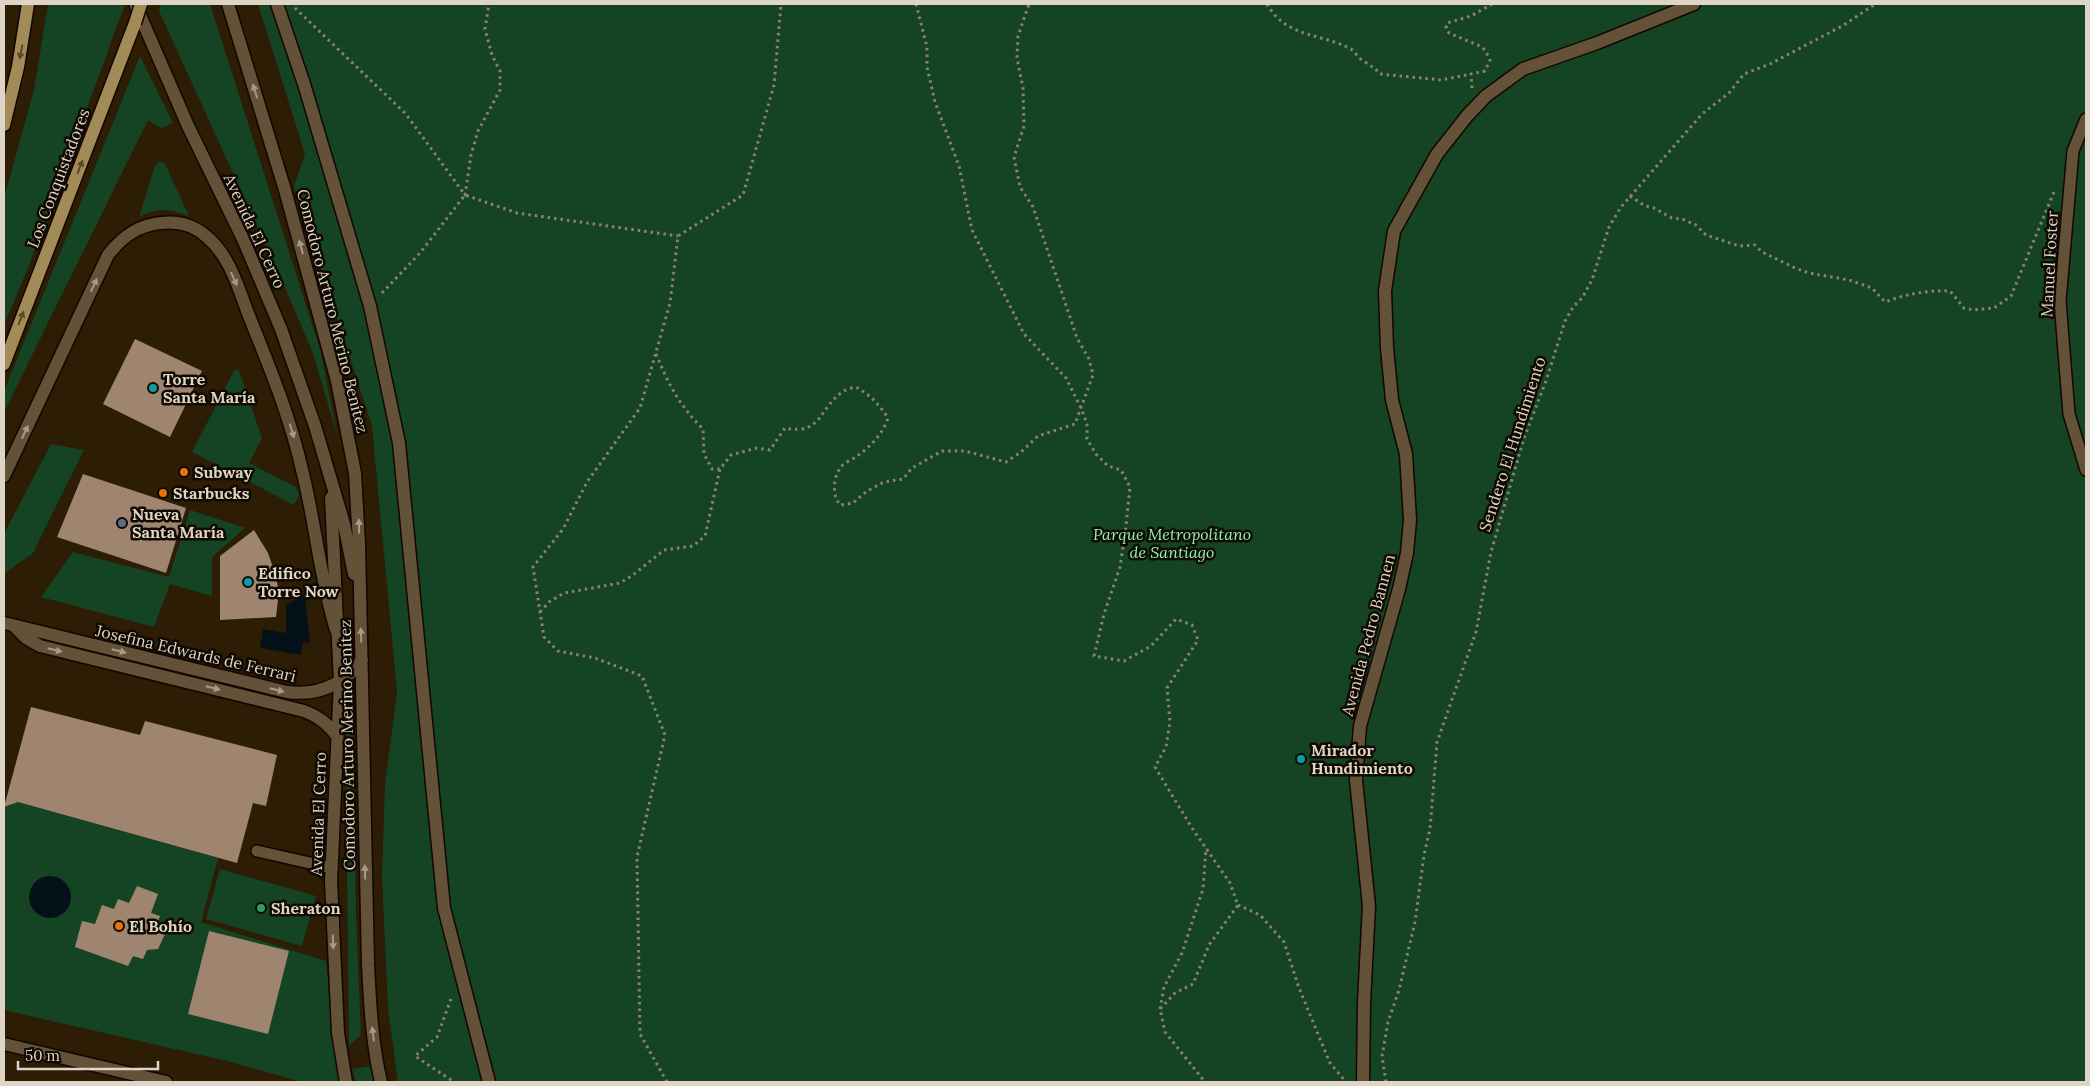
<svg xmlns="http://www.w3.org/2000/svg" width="2090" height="1086" font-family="Lora,serif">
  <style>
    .green { fill: #154424 }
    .water { fill: #051118 }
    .building { fill: #9f856f }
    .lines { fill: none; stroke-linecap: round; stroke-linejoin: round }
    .service-casing { stroke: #140600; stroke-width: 14 }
    .pedestrian-casing { stroke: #140600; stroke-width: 15 }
    .minor-casing { stroke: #140600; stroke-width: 15 }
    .tertiary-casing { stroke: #140600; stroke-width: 15 }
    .primary-casing { stroke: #140600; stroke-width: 15 }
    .path { stroke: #8e816e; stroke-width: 3; stroke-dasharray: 2.5 4; stroke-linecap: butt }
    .service { stroke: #635138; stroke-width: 11 }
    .pedestrian { stroke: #635138; stroke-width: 12 }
    .minor { stroke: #635138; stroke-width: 12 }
    .tertiary { stroke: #635138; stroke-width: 12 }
    .primary { stroke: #a38b58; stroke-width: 12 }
    .primary-bridge-casing { stroke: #140600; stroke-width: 15; stroke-linecap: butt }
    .primary-bridge { stroke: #a38b58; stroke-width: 12 }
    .oneway { fill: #594a2d }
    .oneway2 { fill: #a79a86 }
    .culture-dot { fill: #0f9aa8; stroke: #0f0902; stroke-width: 2 }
    .food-dot { fill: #e8710a; stroke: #0f0902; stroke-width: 2 }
    .service-dot { fill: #5c6f8a; stroke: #0f0902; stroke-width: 2 }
    .leisure-dot { fill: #2e9e5b; stroke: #0f0902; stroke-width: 2 }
    .labels { text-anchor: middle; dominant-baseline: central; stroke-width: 5; stroke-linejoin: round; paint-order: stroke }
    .street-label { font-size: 16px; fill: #dfd5c6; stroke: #0f0902 }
    .poi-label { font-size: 16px; font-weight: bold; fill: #dfd5c6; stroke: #0f0902; text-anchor: start }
    .park-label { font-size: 16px; font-style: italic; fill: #8df7aa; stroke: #0f0902 }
  </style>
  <rect width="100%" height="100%" fill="#2c1d04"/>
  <!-- green -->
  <path class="green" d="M48,4H123L124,7L33,255L4,326V198L34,90Z
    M160,4H210L320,349L338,438L313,353L281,278L159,11Z
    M258,4H2086V1082H398L388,1009L382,876L385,784L397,692L372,426L294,186L305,154Z
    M140,56L173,123L161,128L148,120L4,412V391Z
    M160,161L165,164L189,216C170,209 158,207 139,217L155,166Z
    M235,369L239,371L262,438L249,463L296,487L299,495L294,505L192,452Z
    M51,444L84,450L33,553L4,574V534Z
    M190,510L245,528L212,557V596L170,584L154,627L41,597L73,552L169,577Z
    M352,687L356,914L361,1035L349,1046L345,688Z
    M18,802L218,858L201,922L326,961L339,1082H302L227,1061L4,1010V807Z
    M220,869L316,896L302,946L206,919Z
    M371,1066L374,1082H356L352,1069Z"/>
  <!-- water -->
  <path class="water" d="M305,595L310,642L303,643L301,655L260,648L263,629L286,633V605Z
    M29 897a21 21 0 1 1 42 0a21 21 0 1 1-42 0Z"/>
  <!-- building -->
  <path class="building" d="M135,339L202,371L170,437L103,404Z
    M83,474L186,508L166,573L57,537Z
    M254,530L268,553L275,573L279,591L276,617L220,620V556Z
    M31,707L140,735L145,721L277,755L266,806L253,803L237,863L18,802L4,807Z
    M137,886L158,894L151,913L160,916L156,928L166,932L158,949L147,950L143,959L133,956L128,966L75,947L82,921L95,924L102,905L114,909L118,899L129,903Z
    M209,931L289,951L268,1034L188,1014Z"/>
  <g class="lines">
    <!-- service casing -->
    <g class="service-casing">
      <path id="service" d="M2086,119L2073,151L2060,301L2069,414L2086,470
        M257,851L332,868"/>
    </g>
    <!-- pedestrian casing -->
    <g class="pedestrian-casing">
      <path id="pedestrian" d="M277,4L304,84L370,306L399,443L444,908L489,1082"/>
    </g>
    <!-- minor casing -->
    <g class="minor-casing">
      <path id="minor" d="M4,476L108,255C122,237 138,225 161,223C178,221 194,225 207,237C230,256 239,290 249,316C270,368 291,419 303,474C316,526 320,579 336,630
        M4,1044L166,1082
        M1363,1082L1364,1002L1369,906L1356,780L1360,726L1399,589L1407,553L1410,520L1406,454L1392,400L1387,348L1385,291L1394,231L1437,154L1467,116L1486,96L1523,69L1597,43L1694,4"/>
    </g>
    <!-- tertiary casing -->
    <g class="tertiary-casing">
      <path id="tertiary" d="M228,4L285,190L337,381L355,473L359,543L368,964C370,1004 372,1044 381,1082
        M136,6L188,126L243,239L281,329L315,426L344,524L354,574
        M331,498L340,682L331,881L338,1033L346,1082
        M4,623L287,692C318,696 343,685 362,660
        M14,626L26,638L40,646L304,711C319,717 327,723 337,736"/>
    </g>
    <!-- primary casing -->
    <g class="primary-casing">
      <path id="primary" d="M4,125L18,67L28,4
        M4,364L135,23"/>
    </g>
    <!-- path -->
    <path class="path" d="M916,4L927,47V67L935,102L959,166L972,230L1024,334L1066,378L1082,410L1087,424V439L1096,454L1108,466L1121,470L1130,487L1126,526L1120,567L1104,614L1094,656L1124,661L1151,646L1176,619L1192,625L1198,640L1167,688L1170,722L1166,747L1155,767L1192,828L1230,883L1238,905L1209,945L1193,984L1175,993L1160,1009L1165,1032L1205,1082
      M1267,4C1286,38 1321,33 1351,49C1356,53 1359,59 1365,62C1371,66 1375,68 1380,74L1441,80L1471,74
      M295,8L406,114L465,195L471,155L478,131L500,90V71L492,55L485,29L489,4
      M1472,88L1471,74L1485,71L1490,60L1485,50L1482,47L1449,33L1446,28L1447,23L1471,16L1492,4
      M1630,196L1645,206L1654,208L1672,218L1682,219L1696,225L1706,235L1739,246L1755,245L1762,252L1795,268L1809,273L1849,280L1872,288L1885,302C1906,294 1927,290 1950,291L1964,308L1973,310L1994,308L2011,296L2054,192
      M382,293L420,253L465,195L517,213L678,236
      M656,354C669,385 679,405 703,429L704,454L712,469H720
      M540,612L549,602L564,593L620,583L633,575L664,550L693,546L705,536L720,469L731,455L757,448L770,450L785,428C823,436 819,406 844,391C847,389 852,388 856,387C870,395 879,404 888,418C883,434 870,447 856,457C851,460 843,463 840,468C833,480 832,494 840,505L853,503L867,491L884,482L903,479L912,468L942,451H965L1006,462L1021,452L1038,436L1075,424L1093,375L1089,359L1077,338L1033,207L1020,187L1014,157L1024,126L1023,88L1017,58L1018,36L1029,4
      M1238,905L1260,915L1284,942L1299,988L1330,1063L1346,1082
      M451,999L437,1037L415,1056L454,1082
      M1160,1009L1164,987L1182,953L1203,889L1206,848
      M667,1082L640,1034L637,857L665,735L642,676L595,658L558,651L544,637L533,567L563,529L587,482L640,408L670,303L678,236L743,195L774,85L781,4
      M1386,1082L1382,1056L1388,1022L1399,990L1415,922L1424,855L1430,829L1437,742L1476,632L1491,552L1524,438L1546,381L1565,321L1573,307L1582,298L1592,280L1609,227L1621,207L1702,114L1729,93L1744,74L1770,64L1844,25L1875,4"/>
    <!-- service -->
    <use href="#service" class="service"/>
    <!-- pedestrian -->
    <use href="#pedestrian" class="pedestrian"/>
    <!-- minor -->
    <use href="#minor" class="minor"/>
    <!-- tertiary -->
    <use href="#tertiary" class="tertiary"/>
    <!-- primary -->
    <use href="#primary" class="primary"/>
    <!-- primary-bridge casing -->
    <g class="primary-bridge-casing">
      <path id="primary-bridge" d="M135,23L141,4"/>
    </g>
    <!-- primary-bridge -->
    <use href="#primary-bridge" class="primary-bridge"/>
  </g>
  <!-- one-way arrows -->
  <defs><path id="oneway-solid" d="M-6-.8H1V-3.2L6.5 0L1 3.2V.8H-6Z" transform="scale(1.25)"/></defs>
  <g class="oneway">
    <use href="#oneway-solid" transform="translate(21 52) rotate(101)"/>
    <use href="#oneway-solid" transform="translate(80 167) rotate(-69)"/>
    <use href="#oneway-solid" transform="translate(21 318) rotate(-69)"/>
  </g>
  <g class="oneway2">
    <use href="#oneway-solid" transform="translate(255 91) rotate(-107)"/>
    <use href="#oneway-solid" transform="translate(301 247) rotate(-105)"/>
    <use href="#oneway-solid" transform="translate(234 279) rotate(66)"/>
    <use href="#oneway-solid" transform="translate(94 285) rotate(-65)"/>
    <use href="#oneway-solid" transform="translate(292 431) rotate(73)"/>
    <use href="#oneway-solid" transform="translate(25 432) rotate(-65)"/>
    <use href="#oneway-solid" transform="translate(359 526) rotate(-91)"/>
    <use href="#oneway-solid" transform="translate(361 635) rotate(-92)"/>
    <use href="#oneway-solid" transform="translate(55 650) rotate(14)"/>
    <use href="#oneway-solid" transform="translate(119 651) rotate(14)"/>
    <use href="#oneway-solid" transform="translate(213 688) rotate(14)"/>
    <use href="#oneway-solid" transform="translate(277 690) rotate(14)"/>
    <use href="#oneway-solid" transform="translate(365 872) rotate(-91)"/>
    <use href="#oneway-solid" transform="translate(333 942) rotate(88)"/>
    <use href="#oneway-solid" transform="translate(373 1034) rotate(-97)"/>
  </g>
  <!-- markers -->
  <g class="culture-dot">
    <circle cx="153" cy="388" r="5"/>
    <circle cx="248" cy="582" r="5"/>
    <circle cx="1301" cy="759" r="5"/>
  </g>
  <g class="food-dot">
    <circle cx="184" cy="472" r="5"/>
    <circle cx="163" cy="493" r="5"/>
    <circle cx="119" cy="926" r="5"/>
  </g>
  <circle class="service-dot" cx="122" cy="523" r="5"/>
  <circle class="leisure-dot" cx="261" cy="908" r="5"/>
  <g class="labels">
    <!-- street labels -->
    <g class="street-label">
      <text transform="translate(58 178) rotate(-69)">Los Conquistadores</text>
      <text transform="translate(255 231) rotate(65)">Avenida El Cerro</text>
      <text transform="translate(2049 264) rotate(-87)">Manuel Foster</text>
      <text transform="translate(333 311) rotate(76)">Comodoro Arturo Merino Benítez</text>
      <text transform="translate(1512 444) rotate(-72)">Sendero El Hundimiento</text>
      <text transform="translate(1368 635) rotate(-75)">Avenida Pedro Bannen</text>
      <text transform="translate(196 653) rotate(13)">Josefina Edwards de Ferrari</text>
      <text transform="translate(347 745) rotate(-91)">Comodoro Arturo Merino Benítez</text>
      <text transform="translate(318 814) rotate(-88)">Avenida El Cerro</text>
    </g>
    <!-- poi labels -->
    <g class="poi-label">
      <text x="163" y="379">Torre<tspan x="163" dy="18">Santa María</tspan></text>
      <text x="194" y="472">Subway</text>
      <text x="173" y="493">Starbucks</text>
      <text x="132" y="514">Nueva<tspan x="132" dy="18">Santa María</tspan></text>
      <text x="258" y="573">Edifico<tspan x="258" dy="18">Torre Now</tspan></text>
      <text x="1311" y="750">Mirador<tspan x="1311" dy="18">Hundimiento</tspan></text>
      <text x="271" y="908">Sheraton</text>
      <text x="129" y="926">El Bohío</text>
    </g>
    <!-- park labels -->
    <g class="park-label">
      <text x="1172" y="534">Parque Metropolitano<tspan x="1172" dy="18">de Santiago</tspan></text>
    </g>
  </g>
  <!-- border -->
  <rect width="2090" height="1086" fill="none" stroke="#dfd5c6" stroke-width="10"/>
  <!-- scale -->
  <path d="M18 1061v8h140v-8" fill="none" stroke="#dfd5c6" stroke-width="2.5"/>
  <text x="25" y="1061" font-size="15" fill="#dfd5c6" stroke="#0f0902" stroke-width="4" paint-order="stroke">50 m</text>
</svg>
